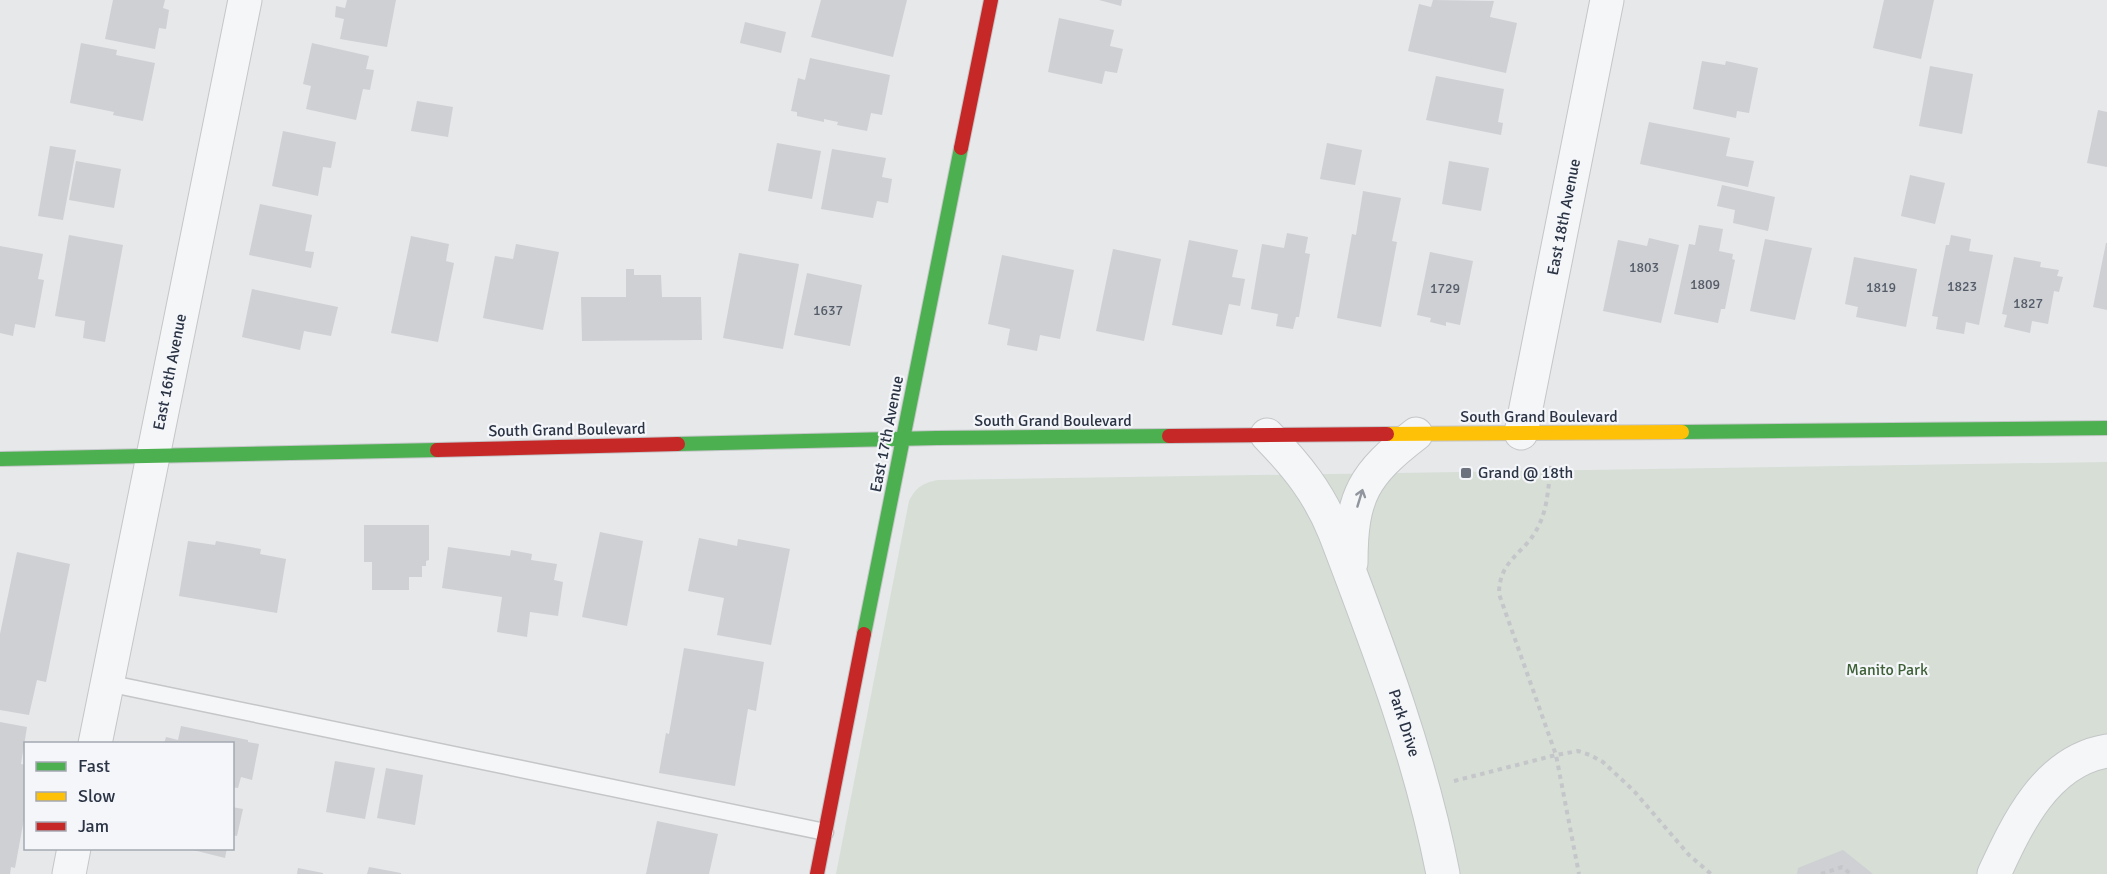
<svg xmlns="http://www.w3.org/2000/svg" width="2107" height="874" font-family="Signika,sans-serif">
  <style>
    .green { fill: #d6ded6 }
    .building { fill: #ced0d3 }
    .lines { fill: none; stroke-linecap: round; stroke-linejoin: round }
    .lane-casing { stroke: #c4c6c8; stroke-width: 19 }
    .street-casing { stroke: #c4c6c8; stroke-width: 35 }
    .fast-casing { stroke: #c4c6c8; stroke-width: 16 }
    .slow-casing { stroke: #c4c6c8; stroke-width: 16 }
    .jam-casing { stroke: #c4c6c8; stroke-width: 16 }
    .path { stroke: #c5c6ca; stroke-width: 4; stroke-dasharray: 4.5 4.5; stroke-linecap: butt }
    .lane { stroke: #f5f6f7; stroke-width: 16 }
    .street { stroke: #f5f6f7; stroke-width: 33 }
    .fast { stroke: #4caf50; stroke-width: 14 }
    .slow { stroke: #ffc107; stroke-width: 14 }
    .jam { stroke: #c62828; stroke-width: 14 }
    .oneway { stroke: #90959e }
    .poi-dot { fill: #6c737f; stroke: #f4f6f9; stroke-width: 2 }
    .labels { text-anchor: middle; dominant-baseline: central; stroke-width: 4.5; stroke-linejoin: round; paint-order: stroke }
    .number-label { font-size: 14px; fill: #545c69 }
    .street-label { font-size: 16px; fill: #2b3445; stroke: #f4f6f9 }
    .poi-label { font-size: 16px; fill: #2b3445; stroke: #f4f6f9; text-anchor: start }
    .park-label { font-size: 16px; fill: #3f6138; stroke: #f4f6f9 }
  </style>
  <rect width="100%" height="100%" fill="#e6e8ea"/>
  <!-- green -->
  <path class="green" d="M2107,462V874H836L909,501C916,487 923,483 938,480Z"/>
  <!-- building -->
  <path class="building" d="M113,0H165L163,8L169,10L166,29L159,28L155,49L105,39Z
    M347,0H396L387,47L340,39L344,19L335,17L336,6L345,8Z
    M821,0H907L893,57L811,37Z
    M1099,0H1122L1121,6Z
    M1433,0L1494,1L1490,17L1517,23L1506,73L1408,51L1419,4L1431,7Z
    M1884,0H1934L1921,59L1873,48Z
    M1059,18L1114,30L1110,46L1123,49L1117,73L1105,71L1102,84L1048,72Z
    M745,22L786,32L781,53L740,43Z
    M81,43L117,50L116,55L155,63L143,121L113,115L114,112L70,103Z
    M312,43L369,56L366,69L374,70L370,90L363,89L356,120L306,109L311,86L303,84Z
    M810,58L890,75L882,115L871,113L867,131L837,125L838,122L824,119V122L797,116V112L791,111L798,78L805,80Z
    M1702,61L1725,65L1726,61L1758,68L1749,113L1737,111L1736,118L1693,109Z
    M1930,66L1973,74L1962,134L1919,126Z
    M1436,76L1504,89L1498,122L1503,123L1501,135L1426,120Z
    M417,101L453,107L448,137L411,131Z
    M2098,110L2107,112V167L2087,163Z
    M1649,122L1730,138L1726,156L1754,161L1748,187L1640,164Z
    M283,131L336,142L331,168L323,167L318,196L272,186Z
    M777,143L821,151L812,199L768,191Z
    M1327,143L1362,150L1355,185L1320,179Z
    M50,146L76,150L63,220L38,216Z
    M832,149L886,158L882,177L892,179L888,203L877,201L873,218L821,209Z
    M76,161L121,169L114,208L69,200Z
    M1449,161L1489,168L1481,211L1442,204Z
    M1910,175L1945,183L1935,224L1901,216Z
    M1722,185L1775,197L1768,231L1733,223L1735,210L1717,206Z
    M1363,191L1401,198L1392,241L1397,242L1381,327L1337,318L1352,234L1356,235Z
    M260,204L312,215L305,251L314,252L311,268L249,255Z
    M1699,225L1723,229L1719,251L1733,254L1732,259L1735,260L1725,309H1721L1718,323L1674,314L1689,244L1695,245Z
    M1287,233L1308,237L1305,253L1310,254L1299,317H1296L1293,329L1276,326L1278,314L1251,309L1262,244L1284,248Z
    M69,235L123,245L105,342L83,338L85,321L55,316Z
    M1951,235L1971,239L1969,251L1993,255L1979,325L1966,322L1964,334L1936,329L1938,317L1932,316L1946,245H1949Z
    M411,236L449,244L446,261L454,263L438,342L391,333Z
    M1649,238L1679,245L1661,323L1603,311L1618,240L1647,246Z
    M1765,239L1812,248L1795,320L1750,311Z
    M1189,240L1238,250L1232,277L1245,279L1240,306L1229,304L1222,335L1172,325Z
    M2106,243H2107V310L2093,307Z
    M516,244L559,252L543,330L483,318L495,256L513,259Z
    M0,246L43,254L38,279L44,280L35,328L15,324L13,336L0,333Z
    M1113,249L1161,259L1144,341L1096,331Z
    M1430,252L1473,261L1460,325L1446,322V326L1430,322L1431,318L1417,315Z
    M739,253L799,264L783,349L723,338Z
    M1002,255L1074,270L1060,339L1040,335L1037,351L1007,345L1010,329L988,324Z
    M1854,257L1917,269L1906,327L1856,317L1858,307L1845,304Z
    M2014,257L2041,262L2040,267L2059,270L2057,276L2063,277L2059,292L2054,291L2048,324L2032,321L2030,333L2004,327L2007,315L2002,314Z
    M626,269H634V275H661L662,297H701L702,340L582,341L581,297H626Z
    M807,273L862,285L850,346L794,335Z
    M252,289L338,307L331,336L304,331L300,350L242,337Z
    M364,525H429V560L426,561V566H422V577H409V590H372V562H364Z
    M600,532L643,541L627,626L582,617Z
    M699,538L737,546L738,539L790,549L771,645L717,635L724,598L688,591Z
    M188,541L215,545L216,541L261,549L260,554L286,559L277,613L179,596Z
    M448,547L510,556L511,550L532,554L531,560L557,564L554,580L563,582L558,616L530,612L527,637L497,632L502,597L442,588Z
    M17,552L70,564L46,682L37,680L29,715L0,710V634Z
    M684,648L764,662L756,711L748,709L735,786L659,773L666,733L669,734Z
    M0,722L27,727L21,764L26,765V808L15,868L11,867L10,874H0Z
    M181,726L248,740V742L259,744L252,780L241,777L238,788L232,787V744H164L166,737L178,740Z
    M335,761L375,768L365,819L326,812Z
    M386,768L423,775L415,825L377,818Z
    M232,807L243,809L237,836L232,835Z
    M657,821L718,834L709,874H646Z
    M185,848H227L225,858Z
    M1843,850L1873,874H1797L1798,868Z
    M369,867L401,873V874H367Z
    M298,868L323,873V874H297Z"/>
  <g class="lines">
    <!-- lane casing -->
    <g class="lane-casing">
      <path id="lane" d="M107,683L825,832"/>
    </g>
    <!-- street casing -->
    <g class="street-casing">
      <path id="street" d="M1521,433L1607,0
        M1267,435C1297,466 1319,493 1335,533C1378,646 1420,755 1443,874
        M1351,563C1351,495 1364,474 1416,434
        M95,744L245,0
        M69,874L74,848
        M1994,874C2017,824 2046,761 2107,751"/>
    </g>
    <!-- fast casing -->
    <g class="fast-casing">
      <path id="fast" d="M1682,432L2107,428
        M678,444L937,438L1169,436
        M0,459L437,450
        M864,634L961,148"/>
    </g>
    <!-- slow casing -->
    <g class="slow-casing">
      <path id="slow" d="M1387,434L1682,432"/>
    </g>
    <!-- jam casing -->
    <g class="jam-casing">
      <path id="jam" d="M961,148L991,0
        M1169,436L1387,434
        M437,450L678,444
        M817,874L864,634"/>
    </g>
    <!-- path -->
    <path class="path" d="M1551,466C1548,487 1548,508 1538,527C1525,554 1499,559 1499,594L1556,755L1579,874
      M1454,781L1556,755L1578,751L1590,755L1603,762L1634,791L1689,855L1711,874
      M1821,874L1842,867L1851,874"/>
    <!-- lane -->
    <use href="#lane" class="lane"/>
    <!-- street -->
    <use href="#street" class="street"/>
    <!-- fast -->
    <use href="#fast" class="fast"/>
    <!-- slow -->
    <use href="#slow" class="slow"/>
    <!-- jam -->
    <use href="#jam" class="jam"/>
  </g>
  <!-- one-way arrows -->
  <defs><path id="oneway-shaft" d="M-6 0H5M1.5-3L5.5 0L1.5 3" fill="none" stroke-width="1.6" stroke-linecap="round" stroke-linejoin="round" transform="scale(1.5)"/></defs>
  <use class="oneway" href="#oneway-shaft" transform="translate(1360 498) rotate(-73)"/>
  <!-- markers -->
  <rect class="poi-dot" x="1460" y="467" width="12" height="12" rx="3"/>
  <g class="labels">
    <!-- number labels -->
    <g class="number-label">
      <text x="1644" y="267">1803</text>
      <text x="1705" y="284">1809</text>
      <text x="1962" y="286">1823</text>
      <text x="1881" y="287">1819</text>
      <text x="1445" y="288">1729</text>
      <text x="2028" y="303">1827</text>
      <text x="828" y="310">1637</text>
    </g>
    <!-- street labels -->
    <g class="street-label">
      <text transform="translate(1564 217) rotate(-79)">East 18th Avenue</text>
      <text transform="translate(170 372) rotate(-79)">East 16th Avenue</text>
      <text x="1539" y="417">South Grand Boulevard</text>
      <text x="1053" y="421">South Grand Boulevard</text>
      <text transform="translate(567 430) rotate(-1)">South Grand Boulevard</text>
      <text transform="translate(887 434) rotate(-79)">East 17th Avenue</text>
      <text transform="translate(1404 723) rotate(72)">Park Drive</text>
    </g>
    <!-- poi labels -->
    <g class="poi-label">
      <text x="1478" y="473">Grand @ 18th</text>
    </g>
    <!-- park labels -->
    <g class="park-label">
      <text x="1887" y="670">Manito Park</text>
    </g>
  </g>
  <!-- legend -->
  <rect x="24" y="742" width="210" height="108" fill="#f4f6f9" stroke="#a4a8b1" stroke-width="1.5"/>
  <rect x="36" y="762" width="30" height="9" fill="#4caf50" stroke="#a4a8b1" stroke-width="1.5"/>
  <text x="78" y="772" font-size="18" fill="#2b3445">Fast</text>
  <rect x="36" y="792" width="30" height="9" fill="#ffc107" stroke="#a4a8b1" stroke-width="1.5"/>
  <text x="78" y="802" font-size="18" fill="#2b3445">Slow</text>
  <rect x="36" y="822" width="30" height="9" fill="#c62828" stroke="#a4a8b1" stroke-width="1.5"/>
  <text x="78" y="832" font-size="18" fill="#2b3445">Jam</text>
</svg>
